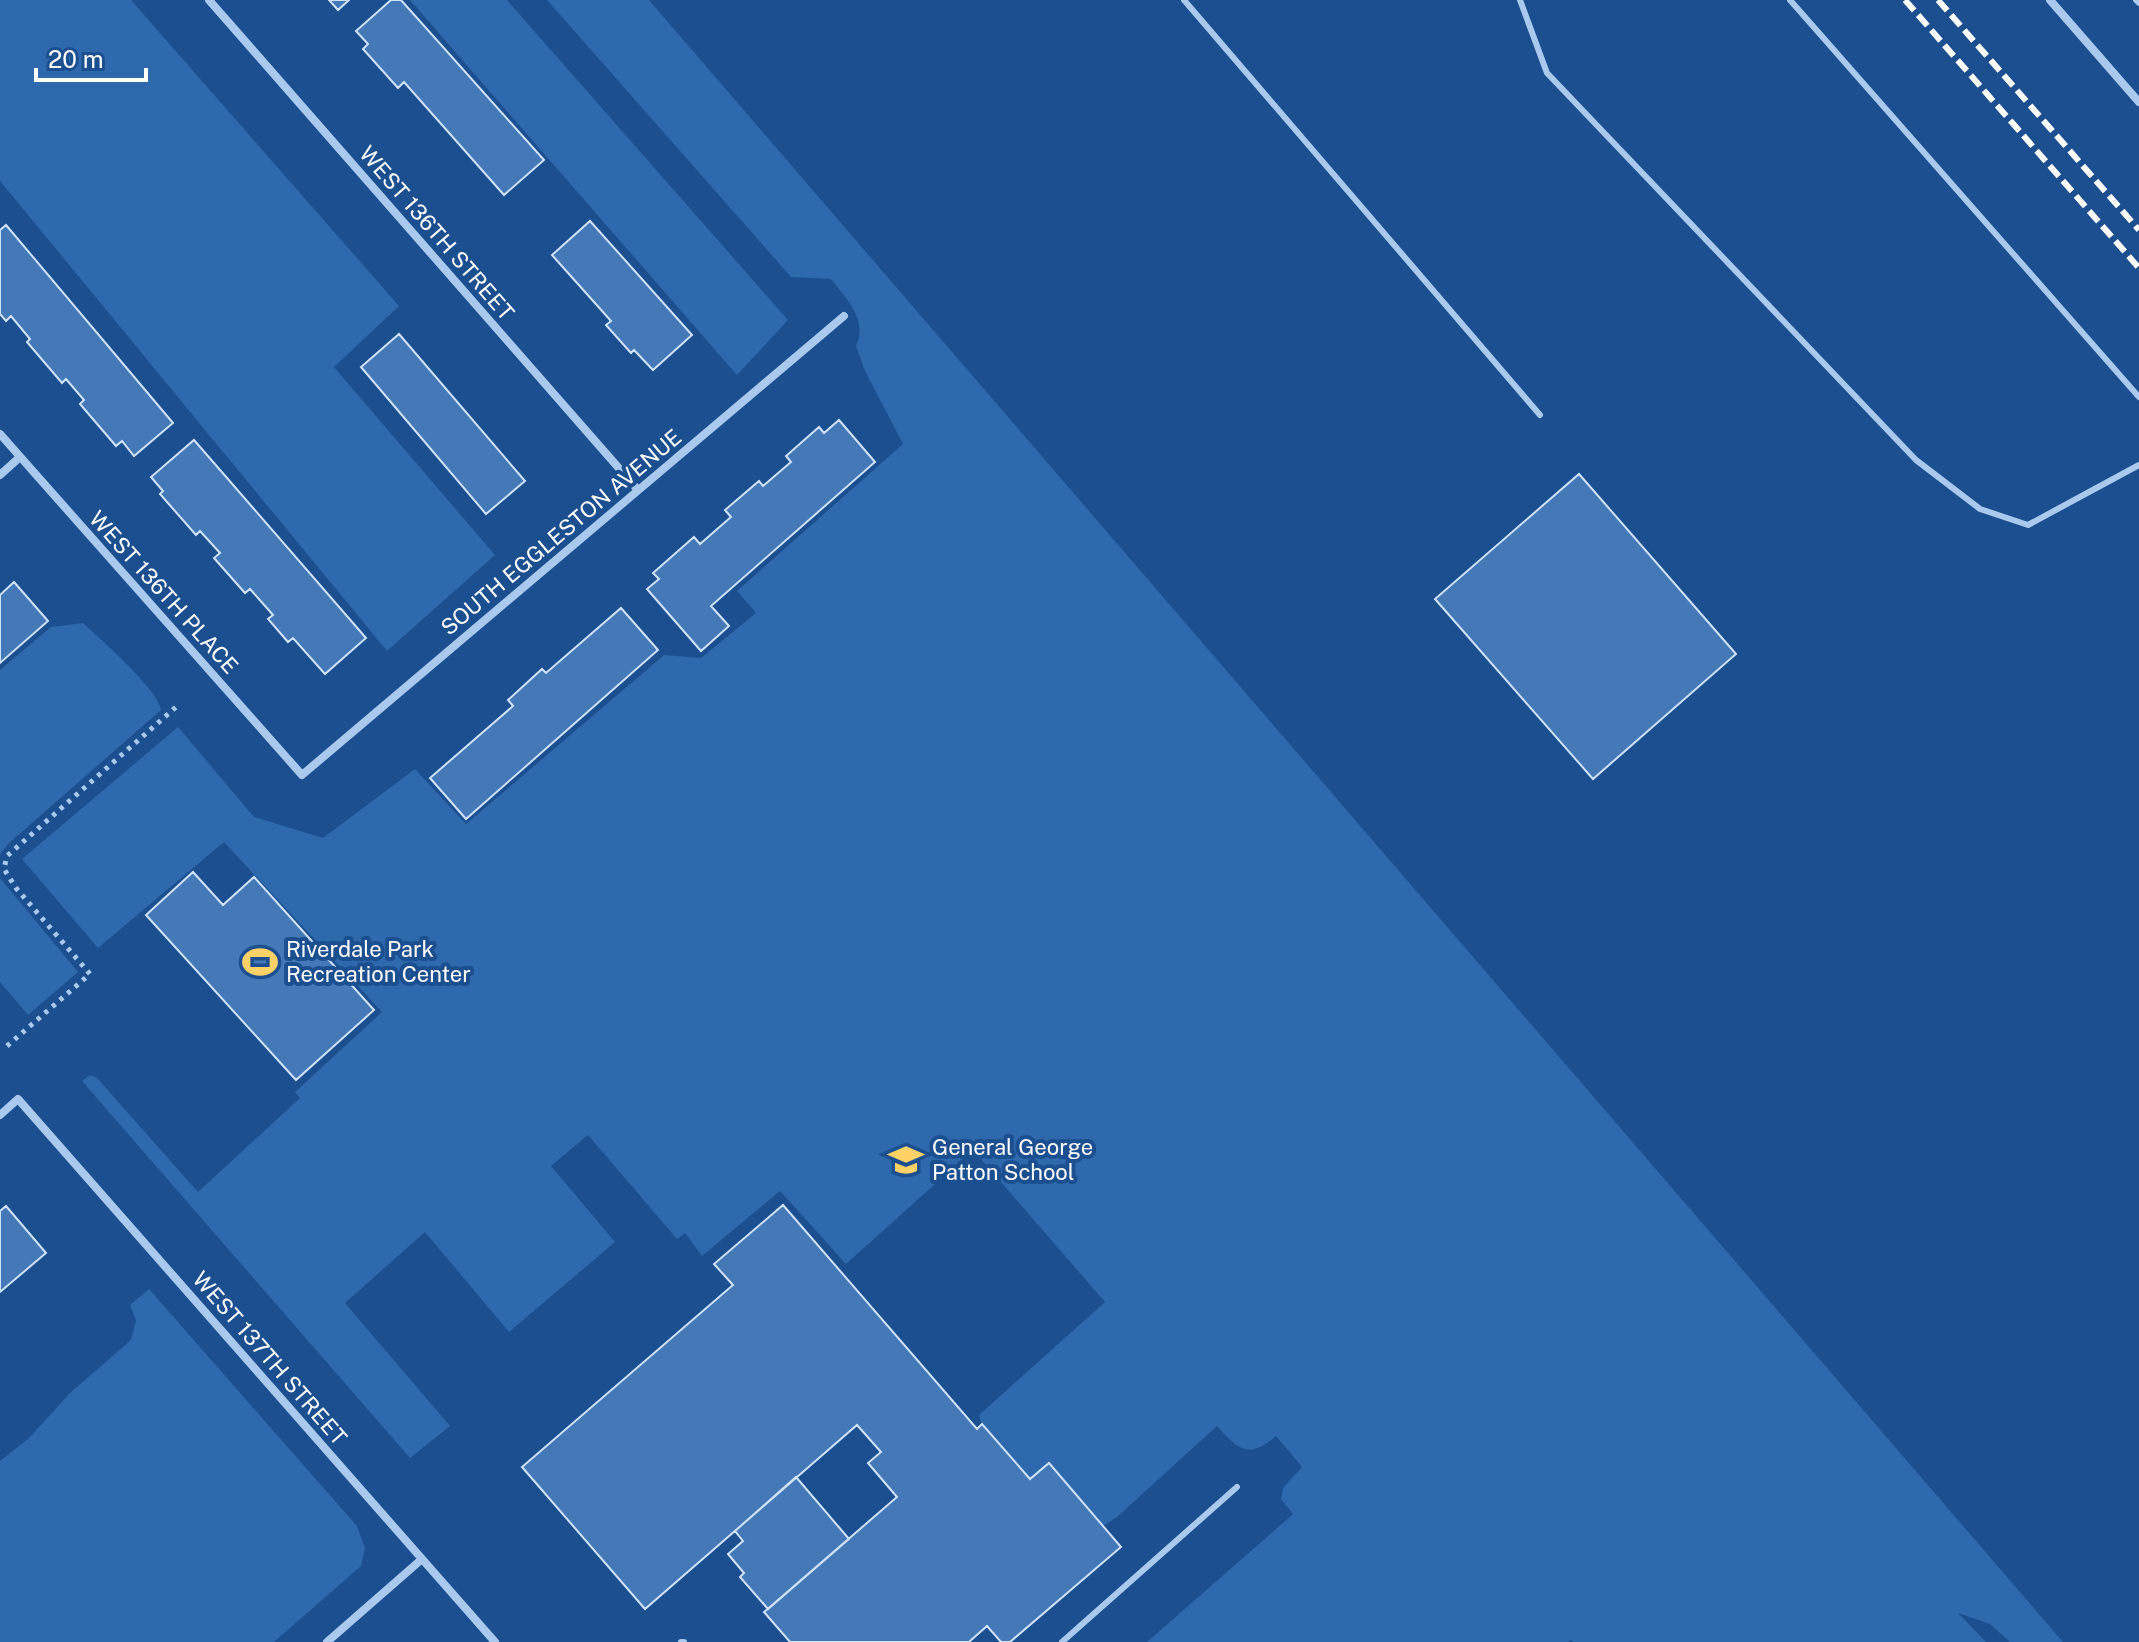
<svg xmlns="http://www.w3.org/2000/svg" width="2139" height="1642" font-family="'Public Sans',sans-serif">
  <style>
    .green { fill: #2e69ad }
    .building { fill: #4478b7; stroke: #cfe3fa; stroke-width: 2 }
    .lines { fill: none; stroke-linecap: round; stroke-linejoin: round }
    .path { stroke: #a9c9ee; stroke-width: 5; stroke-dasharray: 4 6; stroke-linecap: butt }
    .lane { stroke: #a9c9ee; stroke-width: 6 }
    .street { stroke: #a9c9ee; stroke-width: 8 }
    .rail { stroke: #fff; stroke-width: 6; stroke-dasharray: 14 6; stroke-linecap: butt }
    .labels { text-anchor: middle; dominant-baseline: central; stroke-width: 8; stroke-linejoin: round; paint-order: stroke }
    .street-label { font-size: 22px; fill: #fff; stroke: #1b4f8f }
    .poi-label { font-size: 22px; fill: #fff; stroke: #1b4f8f; text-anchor: start }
  </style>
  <rect width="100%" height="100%" fill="#1b4f8f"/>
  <!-- green -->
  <path class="green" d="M0,0H131L399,306L334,367L495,555L387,651L0,181Z
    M410,0H507L788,320L737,375Z
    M547,0H649L2063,1642H2010L1990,1624L1958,1613L1986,1642H1573L1571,1640L1568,1642H1147L1293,1514L1281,1499L1283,1488L1302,1467L1276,1436C1249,1459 1239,1451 1217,1426L1117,1517L1103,1526L1049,1463L1030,1479L982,1424L979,1415L1105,1302L973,1150L846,1264L780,1191L702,1256L685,1233L677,1239L588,1135L551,1166L615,1242L509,1332L425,1232L345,1303L450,1426L410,1458L82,1081L90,1075L97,1078L198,1192L300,1098L295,1092L382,1012L224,842L98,948L22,859L178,727L254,817L323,838L415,769L466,824L664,655L701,658L756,613L737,591L903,444L865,371L856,346C868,319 847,300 831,279L791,277Z
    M83,623C100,639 159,690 161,710L8,844L0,855V670L51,627Z
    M0,878L78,972L28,1015L0,982Z
    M149,1289L357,1526L365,1548L361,1566L274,1642H0V1461L28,1439L70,1393L131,1340L136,1320L130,1305Z"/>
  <!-- building -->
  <path class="building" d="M329,0H349L338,10Z
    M391,0H401L544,160L504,195L404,82L398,88L363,49L368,44L356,31Z
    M590,221L692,335L653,370L634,350L631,353L606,325L611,321L552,255Z
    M6,225L173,423L134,456L122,441L116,446L80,404L84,400L66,379L62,383L27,342L30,339L11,316L6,321L0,314V230Z
    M399,334L525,481L486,514L361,367Z
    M839,420L875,462L711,606L729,626L701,651L647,589L659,579L653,573L694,537L700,544L731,517L725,510L759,481L763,486L791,462L786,456L819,427L824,433Z
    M194,440L366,638L325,674L293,638L288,642L268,619L273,615L250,589L245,593L214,558L220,553L200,531L196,535L160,494L163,491L151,477Z
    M1579,474L1736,654L1593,779L1435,599Z
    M14,582L48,621L0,663V595Z
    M621,608L658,650L466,819L430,778L513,706L508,700L542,669L546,673Z
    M193,872L223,905L254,877L374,1010L296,1080L146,915Z
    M783,1205L977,1429L982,1424L1030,1479L1049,1463L1121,1547L1010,1642H1001L987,1626L969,1642H790L764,1612L897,1497L868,1463L881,1452L857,1425L645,1609L522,1467L733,1285L714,1264Z
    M6,1206L46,1253L0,1292V1211Z
    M796,1477L849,1539L768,1609L740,1577L744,1573L728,1554L743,1541L735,1531Z"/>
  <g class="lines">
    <!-- path -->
    <path class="path" d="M7,1046L90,974L16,888L4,869L7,856L176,707"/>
    <!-- lane -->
    <path class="lane" d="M1184,0L1540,415
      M1520,0L1547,73L1916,460L1980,509L2028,525L2139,465
      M1790,0L2139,397
      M2136,0L2139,3
      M681,1642H684
      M1062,1642L1237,1487"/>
    <!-- street -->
    <path class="street" d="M209,0L638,490
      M2050,0L2139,102
      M0,434L302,775L844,316
      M0,475L20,457
      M0,1115L18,1099L495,1642
      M327,1642L422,1559"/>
    <!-- rail -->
    <path class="rail" d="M1905,0L2139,268
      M1938,0L2139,230"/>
  </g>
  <!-- icons -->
  <defs>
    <g id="stadium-bare" transform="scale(2.76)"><path d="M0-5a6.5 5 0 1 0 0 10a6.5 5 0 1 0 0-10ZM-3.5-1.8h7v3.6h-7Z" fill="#ffd166" stroke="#1b4f8f" stroke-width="2.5" paint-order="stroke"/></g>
    <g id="school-bare" transform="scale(2.76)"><path d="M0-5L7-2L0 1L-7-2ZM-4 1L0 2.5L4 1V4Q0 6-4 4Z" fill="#ffd166" stroke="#1b4f8f" stroke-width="2.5" paint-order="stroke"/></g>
  </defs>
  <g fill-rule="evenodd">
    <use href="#stadium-bare" x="260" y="962"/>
    <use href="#school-bare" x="906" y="1160"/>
  </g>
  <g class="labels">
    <!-- street labels -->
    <g class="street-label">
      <text transform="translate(437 233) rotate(49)">WEST 136TH STREET</text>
      <text transform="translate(561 532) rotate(-40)">SOUTH EGGLESTON AVENUE</text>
      <text transform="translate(164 592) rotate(48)">WEST 136TH PLACE</text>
      <text transform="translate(270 1358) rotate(49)">WEST 137TH STREET</text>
    </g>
    <!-- poi labels -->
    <g class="poi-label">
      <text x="286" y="949">Riverdale Park<tspan x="286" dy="25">Recreation Center</tspan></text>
      <text x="932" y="1147">General George<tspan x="932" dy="25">Patton School</tspan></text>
    </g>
  </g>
  <!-- scale -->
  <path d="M36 68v12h110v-12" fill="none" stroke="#ffffff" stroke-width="4"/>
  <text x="48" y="68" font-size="24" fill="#ffffff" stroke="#1b4f8f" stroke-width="6" paint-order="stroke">20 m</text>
</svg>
